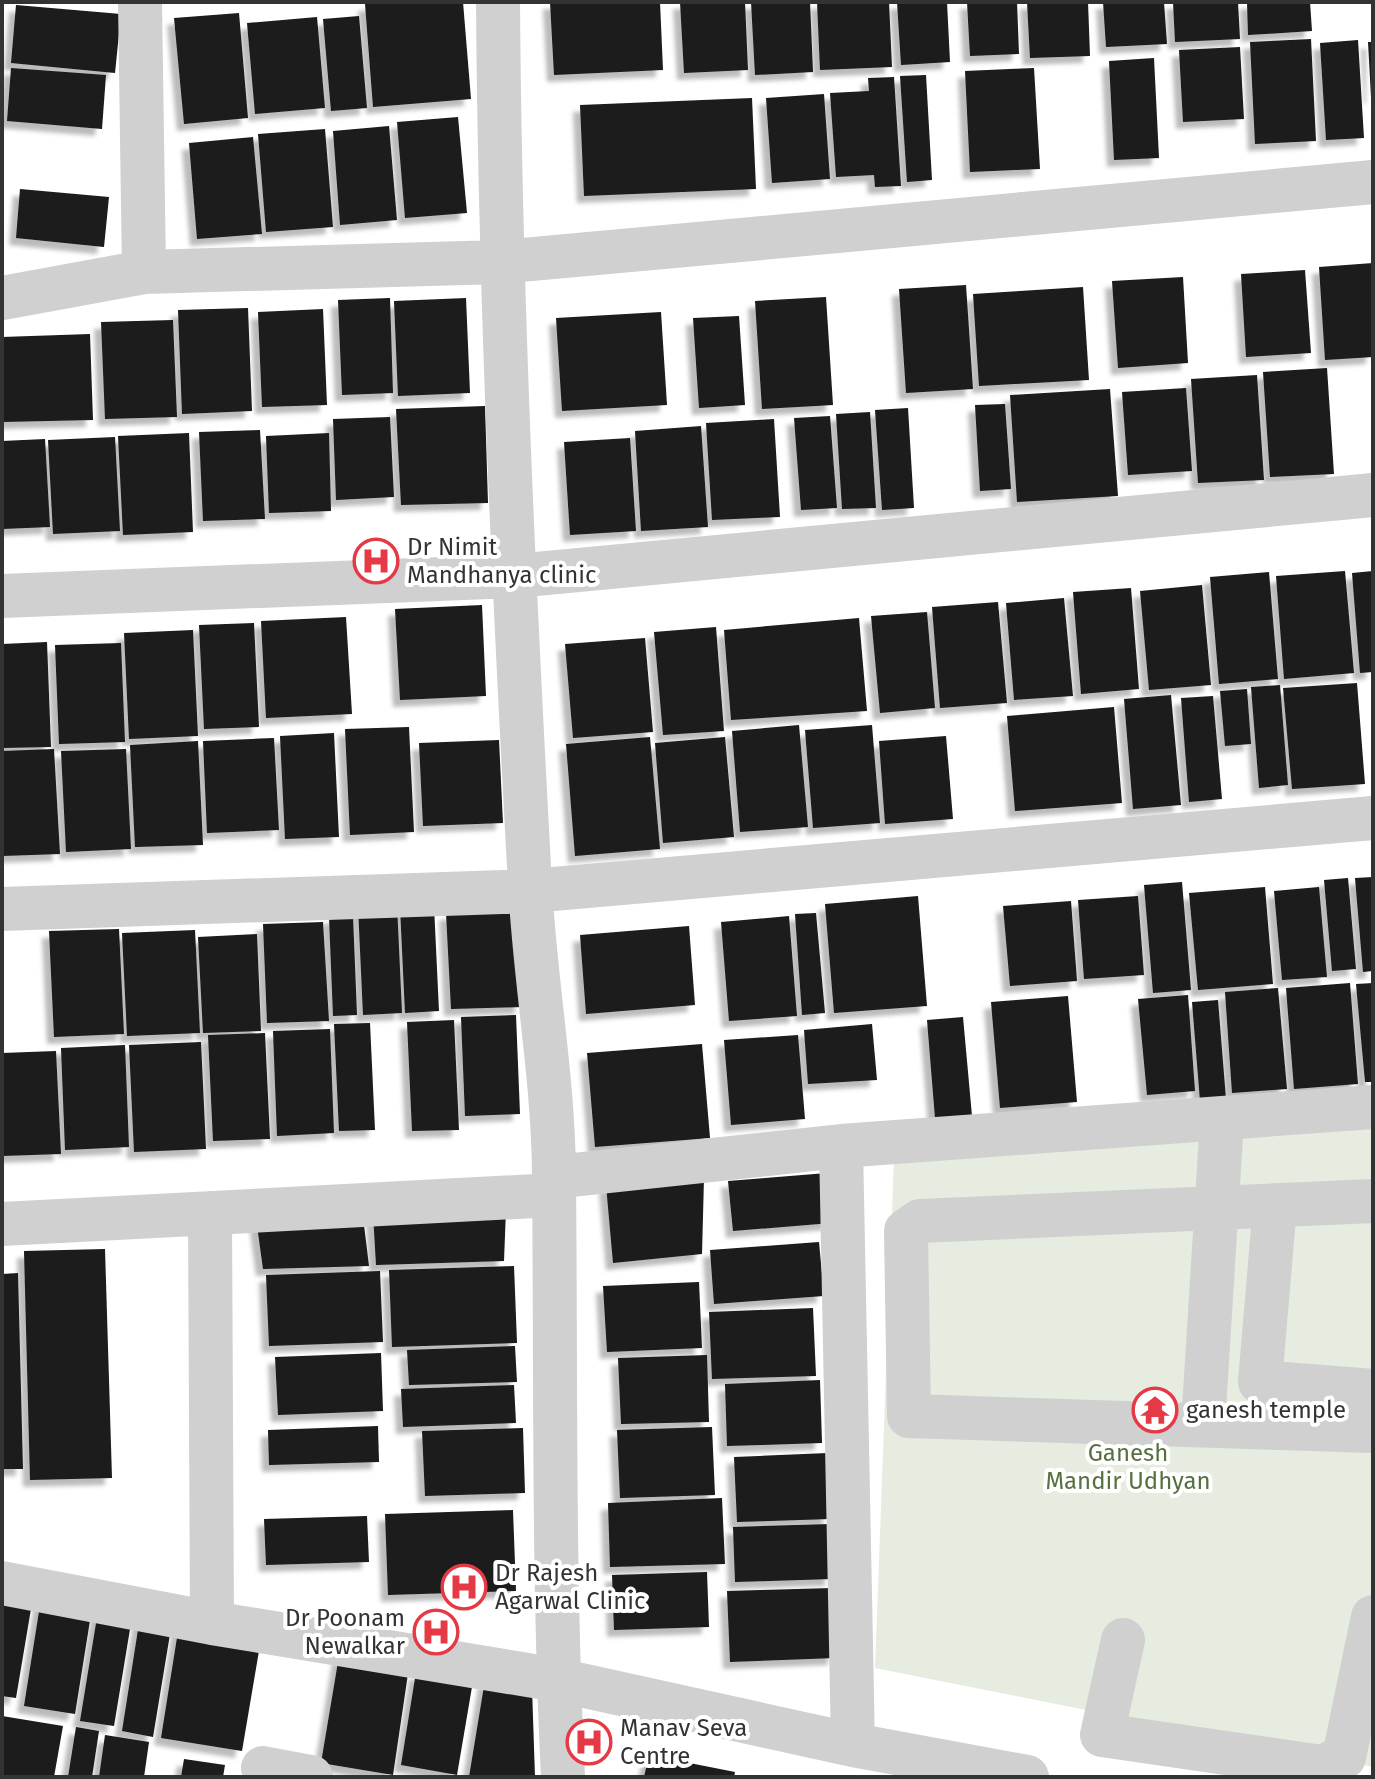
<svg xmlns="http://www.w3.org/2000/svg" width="1375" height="1779" font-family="'Fira Sans',sans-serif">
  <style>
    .green { fill: #e6ecdf }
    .building { fill: #1a1a1a; filter: url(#shadow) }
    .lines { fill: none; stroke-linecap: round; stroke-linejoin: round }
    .minor { stroke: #d0d0d0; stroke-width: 44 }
    .labels { text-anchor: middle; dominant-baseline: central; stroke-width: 8; stroke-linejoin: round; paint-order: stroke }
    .poi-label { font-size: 24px; fill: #333; stroke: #fff; text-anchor: start }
    .park-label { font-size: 24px; fill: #56703f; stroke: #fff }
  </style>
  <defs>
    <filter id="shadow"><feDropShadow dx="-7" dy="7" stdDeviation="2" flood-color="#0004"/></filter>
  </defs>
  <rect width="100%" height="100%" fill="#fff"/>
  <!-- green -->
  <path class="green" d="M1373,1123V1767L875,1668L895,1132Z"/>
  <!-- building -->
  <path class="building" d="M463,2L471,99L373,107L365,4Z
    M550,2H660L663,70L554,75Z
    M680,2H745L748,70L684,73Z
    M751,2H810L813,72L755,75Z
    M817,2H889L892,67L820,70Z
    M897,2H947L950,62L901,65Z
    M967,2H1017L1019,54L970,56Z
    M1027,2H1088L1090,56L1030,58Z
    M1103,2H1164L1167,44L1106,47Z
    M1173,2H1238L1240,39L1175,42Z
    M1247,2H1310L1312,31L1248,35Z
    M16,5L121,14L115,73L11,63Z
    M239,13L248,118L184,124L174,18Z
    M359,16L367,108L331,111L323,19Z
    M317,17L325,108L255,114L247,23Z
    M1311,39L1316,141L1255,144L1250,42Z
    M1358,40L1364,138L1326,140L1320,43Z
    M1368,42H1373V97H1371Z
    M1240,47L1244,119L1183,122L1179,50Z
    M1154,58L1159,158L1114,160L1109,61Z
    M11,68L106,75L102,129L7,121Z
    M1034,68L1040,169L970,172L965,71Z
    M926,75L932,180L907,182L900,76Z
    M894,77L901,186L875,187L874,175L836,177L830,93L869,91L868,78Z
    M824,94L830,179L772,183L766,98Z
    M752,98L756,189L584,196L580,105Z
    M458,117L467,213L405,218L397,122Z
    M389,126L397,220L340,225L333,131Z
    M325,129L333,227L266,232L258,134Z
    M253,137L262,234L197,239L189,143Z
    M20,189L109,197L104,247L16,238Z
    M1373,263V357L1325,360L1319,267Z
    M1305,270L1311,353L1246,357L1241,274Z
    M1183,277L1188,363L1118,368L1112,281Z
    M966,285L973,389L906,393L899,289Z
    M1083,287L1089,380L979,386L973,294Z
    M826,297L833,405L762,409L755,301Z
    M390,298L393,393L342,395L338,300Z
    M466,298L470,393L398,396L394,301Z
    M248,308L252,411L182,414L178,310Z
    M323,309L327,405L262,407L258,312Z
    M661,312L667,405L562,411L556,318Z
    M739,316L745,405L699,408L693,318Z
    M173,320L177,417L105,419L101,322Z
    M90,334L93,420L2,422V337Z
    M1327,368L1334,474L1270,477L1263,372Z
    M1257,375L1264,480L1198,483L1191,379Z
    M1186,388L1192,471L1128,475L1122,392Z
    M1110,389L1118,496L1017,502L1010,395Z
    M1005,404L1011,489L980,491L975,405Z
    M485,406L488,503L401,505L396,409Z
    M908,408L914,508L882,510L875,410Z
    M870,412L876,508L842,509L836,414Z
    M830,416L837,508L801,510L794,418Z
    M390,417L394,497L336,500L333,419Z
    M774,419L780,517L712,520L706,423Z
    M701,426L708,527L641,531L635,431Z
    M260,430L265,519L203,521L199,432Z
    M189,433L193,532L123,535L118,436Z
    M329,433L331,511L269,513L266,436Z
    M115,437L120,531L53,534L48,440Z
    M630,438L636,531L570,535L564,442Z
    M45,439L50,527L2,529V441Z
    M1345,571L1354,673L1284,679L1276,576Z
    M1373,571V672L1360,673L1352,573Z
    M1269,572L1278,679L1219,684L1210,577Z
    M1202,585L1211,685L1149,690L1140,591Z
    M1131,588L1139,689L1081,694L1073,592Z
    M1064,598L1073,696L1014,700L1006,603Z
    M998,602L1007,703L940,708L932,607Z
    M482,605L486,696L400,700L395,609Z
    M927,612L935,708L880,713L871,616Z
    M346,617L352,714L266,718L261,621Z
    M859,618L867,711L731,720L724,630Z
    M254,623L259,727L204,729L199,625Z
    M716,627L724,731L663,735L654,632Z
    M193,630L198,736L129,739L124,633Z
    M645,638L653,732L573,738L565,644Z
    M47,642L51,747L2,748V644Z
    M121,643L125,742L59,744L55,645Z
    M1357,683L1365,784L1292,789L1283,688Z
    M1280,685L1288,785L1259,788L1251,687Z
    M1247,689L1251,744L1225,746L1220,691Z
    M1171,695L1181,805L1133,809L1124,699Z
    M1213,696L1222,799L1189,802L1181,698Z
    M1114,707L1122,803L1015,811L1007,716Z
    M799,725L808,827L740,832L732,731Z
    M872,725L880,823L813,828L805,730Z
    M409,727L414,832L350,835L345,729Z
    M334,733L339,837L285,839L280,736Z
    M946,736L953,819L885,824L879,741Z
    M650,737L660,849L575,856L566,744Z
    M725,737L734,837L663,843L655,743Z
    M274,738L279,830L207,833L203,741Z
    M499,740L503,823L423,826L419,743Z
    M198,741L203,845L135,847L130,745Z
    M54,749L60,854L2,856V751Z
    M126,749L131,849L66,852L61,751Z
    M1373,877V971L1363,972L1355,878Z
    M1348,878L1356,969L1332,971L1324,880Z
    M1182,882L1191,990L1153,993L1144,885Z
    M1265,887L1273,984L1198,990L1189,893Z
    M1319,887L1327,977L1282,980L1274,891Z
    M918,896L927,1006L834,1013L825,904Z
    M1138,896L1144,975L1084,979L1078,900Z
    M1071,901L1077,981L1010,986L1003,906Z
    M397,905L402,1013L363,1015L358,906Z
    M434,906L439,1011L405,1013L400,907Z
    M517,910L522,1007L451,1009L446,913Z
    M816,913L825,1013L802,1015L795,914Z
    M353,916L357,1015L333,1016L329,917Z
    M789,916L797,1016L729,1021L721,922Z
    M323,922L329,1021L267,1023L263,924Z
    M689,926L695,1005L586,1014L580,935Z
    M119,929L124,1034L54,1037L49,931Z
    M195,930L200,1033L127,1036L122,933Z
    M257,934L261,1031L203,1033L198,937Z
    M1350,983L1358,1084L1294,1089L1286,988Z
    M1373,983V1082H1365L1356,984Z
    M1278,988L1287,1089L1232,1093L1225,992Z
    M1188,995L1195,1091L1147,1095L1138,999Z
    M1068,996L1077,1102L1000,1108L991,1002Z
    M1218,1000L1226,1099L1200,1101L1192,1002Z
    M516,1015L520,1114L465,1116L461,1017Z
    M963,1017L972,1116L935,1118L927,1020Z
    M454,1020L459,1130L412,1131L407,1022Z
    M370,1023L375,1130L339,1131L334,1024Z
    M872,1024L877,1080L808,1084L804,1030Z
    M330,1029L334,1133L277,1136L273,1031Z
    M265,1033L270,1139L213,1141L208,1035Z
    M798,1035L805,1119L731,1125L724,1040Z
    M201,1042L206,1149L134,1152L129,1045Z
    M702,1044L710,1138L595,1147L587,1053Z
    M125,1045L129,1147L65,1150L61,1048Z
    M56,1051L61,1154L2,1156V1053Z
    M827,1173L831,1223L733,1231L728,1181Z
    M704,1178L702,1254L613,1263L606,1185Z
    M506,1209L504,1261L376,1265L373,1213Z
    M363,1217L369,1266L263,1269L256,1218Z
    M819,1242L824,1296L714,1304L710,1250Z
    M105,1249L112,1478L30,1480L24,1251Z
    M514,1266L517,1343L392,1347L389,1270Z
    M380,1271L383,1342L269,1346L266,1275Z
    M18,1273L23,1469H2V1274Z
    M699,1282L702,1348L607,1352L603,1286Z
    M813,1308L816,1376L712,1379L709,1312Z
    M515,1346L517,1382L409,1385L407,1350Z
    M381,1353L383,1411L278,1415L275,1357Z
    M707,1355L709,1422L621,1424L618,1358Z
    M820,1380L822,1443L727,1446L725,1384Z
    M514,1385L516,1423L403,1427L401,1389Z
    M378,1426L379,1462L269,1465L268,1430Z
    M712,1427L715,1495L620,1498L617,1430Z
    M523,1428L525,1493L425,1496L422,1431Z
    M828,1453L830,1519L737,1522L734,1457Z
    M722,1498L725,1564L610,1567L608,1503Z
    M513,1510L516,1591L388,1595L385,1514Z
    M367,1516L369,1562L266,1565L264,1519Z
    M830,1524L832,1579L735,1582L733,1527Z
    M707,1572L709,1627L614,1630L612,1575Z
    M2,1586L34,1591L16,1698L2,1696Z
    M832,1588L835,1658L730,1662L727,1591Z
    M41,1599L92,1608L75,1714L24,1706Z
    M99,1605L133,1611L114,1726L80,1721Z
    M140,1617L172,1622L153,1737L122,1731Z
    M179,1625L261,1639L242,1751L161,1738Z
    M339,1656L409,1667L393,1775L321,1763Z
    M416,1672L473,1681L457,1775L401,1765Z
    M485,1680L532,1688L535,1777H469Z
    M2,1716L63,1726L54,1777H2Z
    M76,1727L99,1731L92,1777H68Z
    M105,1735L149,1742L144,1777H99Z
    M649,1755L735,1772L734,1777H644Z
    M184,1759L225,1765L223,1777H181Z"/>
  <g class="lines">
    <!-- minor -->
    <path class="minor" d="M140,2L144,272
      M498,2C500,297 514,591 530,885C535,983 554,1081 554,1179C556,1378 553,1578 563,1777
      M2,298L144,272L500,262L1373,182
      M2,596L515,576L1373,495
      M2,909L530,891L1373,818
      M841,1146L853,1745
      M554,1177L841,1146L1373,1107
      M1373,1201L920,1221L906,1231L909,1416L1373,1431
      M1275,1205L1260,1382L1373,1391
      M2,1224L554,1195
      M1203,1425L1222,1120
      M2,1583L212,1623L210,1213
      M212,1623L558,1680L853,1745L1027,1777
      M1123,1640L1102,1735L1322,1767L1344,1757L1373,1617
      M263,1768L311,1777"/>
  </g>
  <!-- icons -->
  <defs>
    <g id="hospital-ring" transform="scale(2.3)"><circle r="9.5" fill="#fff" stroke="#e63946" stroke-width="1.5"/><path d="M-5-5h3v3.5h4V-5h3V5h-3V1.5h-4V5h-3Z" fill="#e63946"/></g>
    <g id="temple-ring" transform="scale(2.3)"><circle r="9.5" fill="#fff" stroke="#e63946" stroke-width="1.5"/><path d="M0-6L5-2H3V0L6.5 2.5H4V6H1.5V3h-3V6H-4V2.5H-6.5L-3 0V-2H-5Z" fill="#e63946"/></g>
  </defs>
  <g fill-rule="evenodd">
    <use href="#hospital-ring" x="376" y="561"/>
    <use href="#temple-ring" x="1155" y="1410"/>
    <use href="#hospital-ring" x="464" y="1587"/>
    <use href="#hospital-ring" x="436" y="1632"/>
    <use href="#hospital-ring" x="589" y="1742"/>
  </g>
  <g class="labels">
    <!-- poi labels -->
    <g class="poi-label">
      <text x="407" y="547">Dr Nimit<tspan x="407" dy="28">Mandhanya clinic</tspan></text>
      <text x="1186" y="1410">ganesh temple</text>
      <text x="495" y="1573">Dr Rajesh<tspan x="495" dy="28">Agarwal Clinic</tspan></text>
      <text x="405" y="1618" text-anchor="end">Dr Poonam<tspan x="405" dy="28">Newalkar</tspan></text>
      <text x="620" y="1728">Manav Seva<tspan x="620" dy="28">Centre</tspan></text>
    </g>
    <!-- park labels -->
    <g class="park-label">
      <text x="1128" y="1453">Ganesh<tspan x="1128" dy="28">Mandir Udhyan</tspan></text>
    </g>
  </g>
  <!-- border -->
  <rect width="1375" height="1779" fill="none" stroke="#333333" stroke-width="8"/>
</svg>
